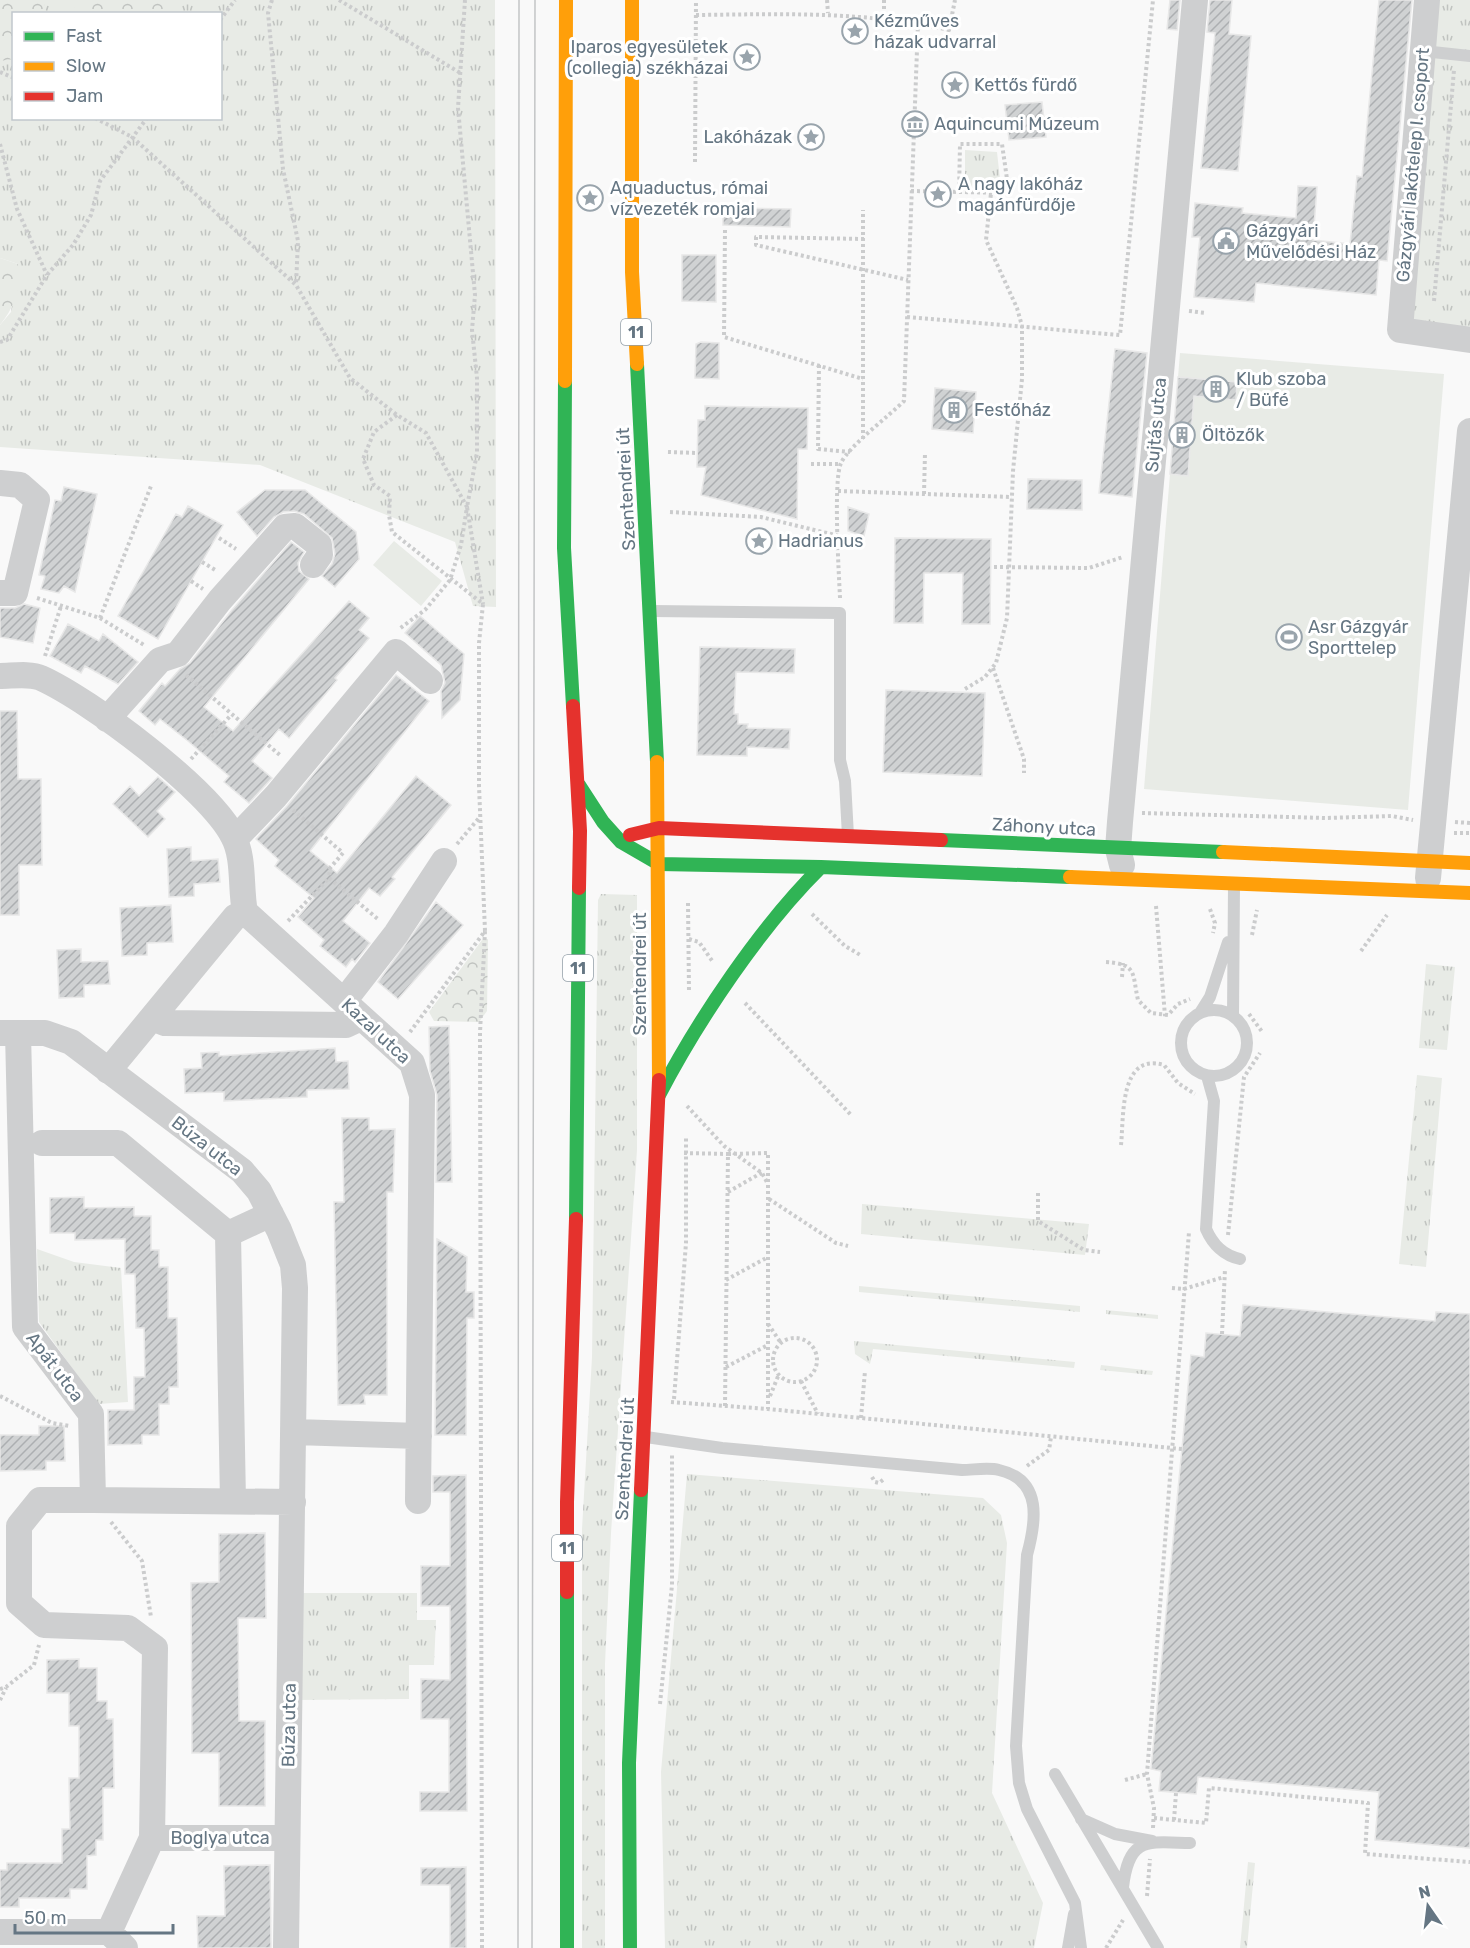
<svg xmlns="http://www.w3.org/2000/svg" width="1470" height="1948" font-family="Rubik,sans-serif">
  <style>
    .grass { fill: url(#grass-tufts); fill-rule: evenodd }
    .forest { fill: url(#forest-crowns) }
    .garden { fill: #e8ebe6 }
    .building { fill: url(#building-hatch); stroke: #e8e8e8; stroke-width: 1.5 }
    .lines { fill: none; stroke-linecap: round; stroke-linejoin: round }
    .path { stroke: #cbcccd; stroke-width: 4; stroke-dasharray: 3 3; stroke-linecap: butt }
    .lane { stroke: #cecfd0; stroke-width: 12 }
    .street { stroke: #cecfd0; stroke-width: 26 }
    .fast { stroke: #30b455; stroke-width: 14 }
    .slow { stroke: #ff9f0a; stroke-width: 14 }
    .jam { stroke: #e5322d; stroke-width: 14 }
    .tram { stroke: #c3c5c6; stroke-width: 1.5 }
    .labels { text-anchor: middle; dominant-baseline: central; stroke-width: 6; stroke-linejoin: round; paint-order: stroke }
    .shield { fill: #fff; stroke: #939fa8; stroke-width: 1.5 }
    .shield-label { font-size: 16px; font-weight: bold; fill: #657683 }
    .poi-label { font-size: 18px; fill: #657683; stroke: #fff; text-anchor: start }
    .street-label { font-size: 18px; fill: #657683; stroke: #fff }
  </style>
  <defs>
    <pattern id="grass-tufts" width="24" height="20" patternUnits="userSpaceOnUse" patternTransform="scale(1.5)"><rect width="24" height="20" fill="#e8ebe6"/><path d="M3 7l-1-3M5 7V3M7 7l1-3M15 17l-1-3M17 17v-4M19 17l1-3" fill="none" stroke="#c0c3c0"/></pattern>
    <pattern id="forest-crowns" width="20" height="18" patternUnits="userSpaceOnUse" patternTransform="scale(1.5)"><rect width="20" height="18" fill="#e8ebe6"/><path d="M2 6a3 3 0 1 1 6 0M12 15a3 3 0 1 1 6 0" fill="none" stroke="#c0c3c0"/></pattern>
    <pattern id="building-hatch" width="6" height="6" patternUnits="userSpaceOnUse" patternTransform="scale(1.5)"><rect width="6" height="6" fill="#d0d2d3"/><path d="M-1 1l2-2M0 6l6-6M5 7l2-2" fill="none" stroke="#acafb1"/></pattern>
  </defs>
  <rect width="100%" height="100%" fill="#f9f9f9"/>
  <!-- grass -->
  <path class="grass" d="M0,0H495L496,607L473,606L455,542L260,465L0,447V325L11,312L18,264L0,258ZM14,14H220V118H14Z
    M1438,0H1470V328L1410,323Z
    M965,150L997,152L1001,188H965Z
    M601,894L637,895V1150L611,1533L605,1664V1948H582V1529L592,1357L598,900Z
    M1426,964L1455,967L1447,1050L1419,1048Z
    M1417,1075L1442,1078L1426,1267L1399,1264Z
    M862,1204L1089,1224L1085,1255L861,1234Z
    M37,1249L74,1262L121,1268L128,1402L98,1404L39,1322Z
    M859,1286L1080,1306V1312L859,1292Z
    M1106,1310L1158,1315V1319L1106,1314Z
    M854,1341L1075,1362L1074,1368L873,1349L870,1364L855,1354Z
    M1101,1365L1153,1371L1152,1375L1100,1370Z
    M687,1474L983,1498L1001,1515L1007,1543L992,1793L1043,1903L1034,1948H665L661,1772Z
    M297,1593H417V1620H436L434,1665H409V1699L297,1700Z
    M1248,1862L1255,1863L1247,1948H1240Z"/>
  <!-- forest -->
  <path class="forest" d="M4,0H44L46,13L14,14L13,59L0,61V12Z
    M73,0H173L167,13L75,14Z
    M0,258L18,264C20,289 16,305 0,325Z
    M488,939L487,1011L479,1022L434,1021L429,1012L482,940Z"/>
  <!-- garden -->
  <path class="garden" d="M1180,353L1444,374L1408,810L1144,789Z
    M394,541L442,581L421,606L373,565Z"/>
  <!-- building -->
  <path class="building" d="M1170,0H1180L1177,30L1167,29Z
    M1210,0H1232L1229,34L1251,36L1238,171L1201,168L1215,33L1207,32Z
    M1379,0H1412L1387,261L1379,260L1376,295L1256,283L1254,302L1194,297L1200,237H1192L1195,203L1243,208L1242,213L1296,218L1298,186L1317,187L1313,240L1350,244L1357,176L1362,177Z
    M1042,102L1046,137L1009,140L1005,105Z
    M723,208L791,209L790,227L723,225Z
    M682,255H716V302L682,301Z
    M701,342L719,343V379L695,378L696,344Z
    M1115,349L1147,353L1132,497L1099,493Z
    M1178,377L1237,382L1236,400L1194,396L1188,476L1170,474Z
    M935,388L976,392L973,433L932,429Z
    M705,406L808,408L807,449H798L797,519L701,495L706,467H697L698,420H705Z
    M1028,479L1082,480V510L1027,509Z
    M64,487L97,494L75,592L64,586L59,593L41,589L45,576L39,575L55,500L61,501Z
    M265,490H305L356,532L359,559L335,587L322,576L332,564L335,554L332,538L304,514L294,511L283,512L274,517L257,536L237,512Z
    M188,506L223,525L158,639L118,616L176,514L182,517Z
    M848,507L869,514L864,536L848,531Z
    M895,538L991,539L990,624H962L963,573H924L923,623H894Z
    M291,542L304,552L298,563L299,571L309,579L204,707L233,731L349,601L369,618L359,630L369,638L335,678L337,680L289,738L279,729L252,761L272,778L249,803L224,782L229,776L188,741L160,719L155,725L139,711L162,683L165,686L180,669L190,663L232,610Z
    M24,604L40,608L33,643L0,637V608H15Z
    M420,616L464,654L460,700L442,718L441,691L445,683L441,665L405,633Z
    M68,624L99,641L103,634L138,662L118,684L85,666L81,673L50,656Z
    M700,647L795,649L794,673L736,672L734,714H738V724H748L747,728L790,729L789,749L747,747V756L697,755Z
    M396,675L429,701L310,851L337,873L416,776L451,805L392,877L395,879L380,896L369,888L343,921L370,943L355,962L352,959L346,967L320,946L324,940L298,917L314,898L275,866L279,860L256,839L287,806Z
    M886,690L985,693L982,776L883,772Z
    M0,711H17L18,779H41L42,865H19V915H0Z
    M158,777L175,792L157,811L165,819L148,837L113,804L130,786L139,796Z
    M191,847V861L218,859L220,882L194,884V896L169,897L167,849Z
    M436,902L463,925L398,999L378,982Z
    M171,905L173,942L147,943V955L122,956L120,908Z
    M81,949V962L108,961L110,984L84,985V997L59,998L57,950Z
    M449,1026L452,1182H436L437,1095L430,1071L429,1027Z
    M335,1048L336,1062L348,1061L349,1089L307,1090V1097L224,1101V1092L185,1093L184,1069L202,1068L201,1053L219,1052V1056Z
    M342,1118H369V1130L395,1129L393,1192H387V1395H364L365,1404L338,1405L334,1202H344Z
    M84,1197V1208L134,1207V1216H151V1250H159V1267H168V1318H177L178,1387H169V1404H159V1435H142V1444L108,1445V1410H134V1377H145L144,1328H136L135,1274H125V1239L75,1240V1233H50V1198Z
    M437,1239L467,1257L466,1292H474V1318H467L466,1435H435Z
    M1243,1305L1435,1321L1436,1312L1470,1314V1848L1375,1840L1379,1792L1198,1777L1196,1794L1159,1791L1161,1771L1151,1769L1191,1355L1204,1357L1206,1333L1240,1336Z
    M39,1426H64L65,1461H46V1470L0,1471V1435H39Z
    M466,1475L467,1811H420V1792H449V1719H421V1679L450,1680V1606H421V1566H450V1492H433V1476Z
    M265,1533L266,1618H238L239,1721H265V1806H219V1753H192L191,1583L219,1582V1534Z
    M79,1659V1668H97V1701H107V1719H113L114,1788H103V1840H96V1855L87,1856V1889H70V1898H19V1907H0V1870H7V1863H62V1829H70L69,1778H79V1726H69V1693H47V1660Z
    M270,1865L271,1948H198L197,1916H225L224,1866Z
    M466,1867V1948H450V1885H421V1868Z"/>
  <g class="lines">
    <!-- path -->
    <path class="path" d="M272,0L268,13L283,169L298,241L296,285
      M339,0L462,74
      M465,0L458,108L475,295L472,330L477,378V453L467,507L483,604
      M827,0L828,13
      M884,0V18
      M696,15C783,14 864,11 949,30L955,0
      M220,20L235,0
      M0,72L14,78
      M95,118L132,137L296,285L350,378L397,415L426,433L467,507L461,545L450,580L425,610L399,629
      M0,144L17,209L47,275
      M695,162L696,0
      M911,191L1009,193L1002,144H960L959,192
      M725,230L724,337L863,379
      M864,239L756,237V245L908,280
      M1434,301L1454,70
      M1189,311L1206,313
      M907,317L1120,335L1153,0
      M0,342L7,340L47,275L73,245L91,215L100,181L147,118
      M819,365L818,449L850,452
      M397,415L374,432L363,459L374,485L390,496L389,515L392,532L483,604L479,643V786L485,931L410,1032
      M863,439V210
      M668,452L698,453
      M811,464H841
      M838,491L1012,497
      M924,494L925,453
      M670,512L761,517L839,536
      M219,538L236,549
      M202,562L217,571
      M994,567L1089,568L1123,557
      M191,581L203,589
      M37,598L100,618L144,645
      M840,598C839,575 833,479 841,463C849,446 889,416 904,401L918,23
      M100,618L151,486
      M45,656L61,606
      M993,668L1024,759V773
      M186,675L281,756
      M965,689L985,677L996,663L1007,618L1013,471L1022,379V326L1017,308L986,240L991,193
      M191,759L231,715
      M293,810L343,853L330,868L329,878L379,920
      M1142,813L1326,818L1392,816L1413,820
      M1455,822L1470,823
      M1454,833H1470
      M457,844L479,818
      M688,903L689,992
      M1156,906L1165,1016
      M1210,909L1215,923L1213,933
      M812,914L845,946L862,956
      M288,921L329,878
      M1252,935L1257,910
      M689,939L699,942L713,962
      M1361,951L1387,915
      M1106,962C1138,964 1132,974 1138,1000L1151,1013L1168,1015L1178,1004L1190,999
      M1122,977L1123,963
      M745,1003L852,1116
      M1249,1014L1263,1033
      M687,1106L724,1146L762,1173L768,1184
      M1121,1145C1124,1117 1119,1052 1164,1065L1178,1083L1195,1094
      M684,1153L728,1154
      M728,1192L763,1172
      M1038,1193V1221L1084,1250L1100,1252
      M769,1199L836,1243L848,1246
      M1228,1235L1244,1077L1260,1053
      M726,1280L768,1257
      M1172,1288L1184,1289L1224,1277
      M768,1324L781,1343
      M1222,1334L1225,1269
      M773 1360a22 22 0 1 1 44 0a22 22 0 1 1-44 0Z
      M726,1367L768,1345
      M801,1381L818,1414
      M0,1396L52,1423L70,1426
      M770,1396L779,1374
      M674,1399L686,1243V1137
      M671,1402L768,1409L1182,1449
      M725,1406L728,1154L768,1153V1409
      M861,1418L865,1371
      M1027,1466L1049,1450L1051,1437
      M872,1477L875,1482L879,1483L884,1479
      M111,1522L142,1561L151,1617
      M0,1689L6,1687L34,1665L39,1645
      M0,1700L6,1688
      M660,1704L672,1585V1454
      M1125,1780L1147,1774
      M1154,1818L1206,1823L1209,1788L1368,1803L1365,1854L1470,1862
      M1174,1820L1176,1793
      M1153,1828L1154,1808L1147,1774L1189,1232
      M1147,1896L1150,1859
      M482,1948L480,1033L485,931
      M1106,1948L1123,1920"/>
    <!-- lane -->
    <path class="lane" d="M1423,51L1470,56
      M652,611L840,613V760L845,781L848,836
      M1181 1043a33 33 0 1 1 66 0a33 33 0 1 1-66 0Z
      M1200,1013L1210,997L1228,942
      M1233,1016L1234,886
      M1207,1076L1214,1101L1206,1229C1213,1245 1223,1255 1240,1259
      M646,1437L722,1448L962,1470C973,1470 988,1467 999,1470C1043,1480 1036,1522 1027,1555L1016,1746L1019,1783L1027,1809L1075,1903L1081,1948
      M1055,1774L1158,1948
      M1081,1819L1115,1834L1152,1841
      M1123,1887C1129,1836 1147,1842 1190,1843
      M1068,1948L1074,1914"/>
    <!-- street -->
    <path class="street" d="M1427,0L1400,330L1470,340
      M0,483L20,485L37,500L15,593H0
      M0,676C12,676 30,673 41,678C90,700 209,789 233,836C245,858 240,888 245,912L412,1063L422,1095L418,1501
      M107,719L160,660L178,654L220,600L285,527L295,526L319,545L320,555L313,565
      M235,839L276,796L396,652L430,681
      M1122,865L1118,849L1120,822L1195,0
      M1428,878L1470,431
      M344,1001L396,934L444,861
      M152,1018L165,1023L346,1025L361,1018
      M0,1033H45L71,1042L242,1171L259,1191L279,1230L293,1265L295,1288L286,1948
      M18,1033L25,1327L91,1414L93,1500H40L19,1526V1603L44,1625L128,1628L155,1648L152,1838L109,1932
      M108,1071L235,917L245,912
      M42,1143H118L228,1234L233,1501
      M228,1234L271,1214
      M295,1432L419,1436
      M93,1500L293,1502
      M152,1838H287
      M0,1932H109
      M109,1932L125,1948"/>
    <!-- fast -->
    <path class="fast" d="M637,364L657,762
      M565,381L564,548L573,706
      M579,785L603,822L621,842L659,864L821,867L1070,877
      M941,840L1223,852
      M659,1095C698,1020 761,926 821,867
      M576,1219L579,888
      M567,1592V1948
      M630,1948L629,1763L641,1490"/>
    <!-- slow -->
    <path class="slow" d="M632,0V272L637,364
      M565,381L566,0
      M657,762L659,1080
      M1223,852L1470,863
      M1070,877L1470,893"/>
    <!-- jam -->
    <path class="jam" d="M573,706L580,831L579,888
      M630,835L659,828L941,840
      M641,1490L659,1080
      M567,1592V1502L576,1219"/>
    <!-- tram -->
    <path class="tram" d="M518,1948L519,0
      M532,1948L535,0"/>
  </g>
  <!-- icons -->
  <defs>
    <g id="sight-ring" transform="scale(1.35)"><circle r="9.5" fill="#fff" stroke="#99a4ac" stroke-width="1.5"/><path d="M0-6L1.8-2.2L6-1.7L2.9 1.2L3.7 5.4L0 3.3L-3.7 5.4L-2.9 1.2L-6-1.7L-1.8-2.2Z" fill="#99a4ac"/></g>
    <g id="museum-ring" transform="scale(1.35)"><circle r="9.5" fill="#fff" stroke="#99a4ac" stroke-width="1.5"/><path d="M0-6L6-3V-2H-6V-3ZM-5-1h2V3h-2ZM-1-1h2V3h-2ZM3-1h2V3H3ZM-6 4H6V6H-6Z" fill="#99a4ac"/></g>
    <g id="civic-ring" transform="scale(1.35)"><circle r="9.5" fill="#fff" stroke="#99a4ac" stroke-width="1.5"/><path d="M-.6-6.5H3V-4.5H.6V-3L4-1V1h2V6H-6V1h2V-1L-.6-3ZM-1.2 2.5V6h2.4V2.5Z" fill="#99a4ac"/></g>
    <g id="building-ring" transform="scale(1.35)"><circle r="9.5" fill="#fff" stroke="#99a4ac" stroke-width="1.5"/><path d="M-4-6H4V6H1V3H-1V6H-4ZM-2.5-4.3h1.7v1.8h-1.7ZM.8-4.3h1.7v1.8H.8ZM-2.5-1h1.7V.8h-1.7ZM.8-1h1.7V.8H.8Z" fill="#99a4ac"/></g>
    <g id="stadium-ring" transform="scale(1.35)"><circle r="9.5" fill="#fff" stroke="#99a4ac" stroke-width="1.5"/><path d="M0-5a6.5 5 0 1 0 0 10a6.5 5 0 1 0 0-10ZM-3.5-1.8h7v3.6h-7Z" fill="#99a4ac"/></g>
  </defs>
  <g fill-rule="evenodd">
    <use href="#sight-ring" x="855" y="31"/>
    <use href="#sight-ring" x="747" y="57"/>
    <use href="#sight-ring" x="955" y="85"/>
    <use href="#museum-ring" x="915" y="124"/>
    <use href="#sight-ring" x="811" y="137"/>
    <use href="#sight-ring" x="938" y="194"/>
    <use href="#sight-ring" x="590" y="198"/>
    <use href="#civic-ring" x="1226" y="241"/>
    <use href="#building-ring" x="1216" y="389"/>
    <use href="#building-ring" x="954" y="410"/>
    <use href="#building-ring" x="1182" y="435"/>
    <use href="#sight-ring" x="759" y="541"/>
    <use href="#stadium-ring" x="1289" y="637"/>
  </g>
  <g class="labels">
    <!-- shield labels -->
    <g class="shield">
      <rect x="621" y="319" width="30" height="26" rx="4.5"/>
      <rect x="563" y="955" width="30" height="26" rx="4.5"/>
      <rect x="552" y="1535" width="30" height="26" rx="4.5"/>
    </g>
    <g class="shield-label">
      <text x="636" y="332">11</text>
      <text x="578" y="968">11</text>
      <text x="567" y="1548">11</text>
    </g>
    <!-- poi labels -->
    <g class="poi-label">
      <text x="874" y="21">Kézműves<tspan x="874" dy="21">házak udvarral</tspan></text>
      <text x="728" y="47" text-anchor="end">Iparos egyesületek<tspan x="728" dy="21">(collegia) székházai</tspan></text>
      <text x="974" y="85">Kettős fürdő</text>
      <text x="934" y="124">Aquincumi Múzeum</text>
      <text x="792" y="137" text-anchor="end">Lakóházak</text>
      <text x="958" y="184">A nagy lakóház<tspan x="958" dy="21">magánfürdője</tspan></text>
      <text x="610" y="188">Aquaductus, római<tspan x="610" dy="21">vízvezeték romjai</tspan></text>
      <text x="1246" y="231">Gázgyári<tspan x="1246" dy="21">Művelődési Ház</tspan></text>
      <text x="1236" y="379">Klub szoba<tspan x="1236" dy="21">/ Büfé</tspan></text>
      <text x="974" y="410">Festőház</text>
      <text x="1202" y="435">Öltözők</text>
      <text x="778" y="541">Hadrianus</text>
      <text x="1308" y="627">Asr Gázgyár<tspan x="1308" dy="21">Sporttelep</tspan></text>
    </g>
    <!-- street labels -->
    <g class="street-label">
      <text transform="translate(1413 165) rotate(-85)">Gázgyári lakótelep I. csoport</text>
      <text transform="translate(1156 425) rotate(-85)">Sujtás utca</text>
      <text transform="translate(626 489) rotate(-93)">Szentendrei út</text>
      <text transform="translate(1044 827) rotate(3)">Záhony utca</text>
      <text transform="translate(640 974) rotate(-90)">Szentendrei út</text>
      <text transform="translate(376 1031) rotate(43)">Kazal utca</text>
      <text transform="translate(207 1146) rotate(38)">Búza utca</text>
      <text transform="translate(55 1367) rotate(53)">Apát utca</text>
      <text transform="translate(625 1459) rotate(-87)">Szentendrei út</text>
      <text transform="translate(289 1725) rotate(-89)">Búza utca</text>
      <text x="220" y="1838">Boglya utca</text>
    </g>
  </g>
  <!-- legend -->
  <rect x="12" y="12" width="210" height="108" fill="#ffffff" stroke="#c1c8cd" stroke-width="1.5"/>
  <rect x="24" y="32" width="30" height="9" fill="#30b455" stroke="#c1c8cd" stroke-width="1.5"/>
  <text x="66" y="42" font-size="18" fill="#657683">Fast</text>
  <rect x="24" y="62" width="30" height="9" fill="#ff9f0a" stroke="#c1c8cd" stroke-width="1.5"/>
  <text x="66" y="72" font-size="18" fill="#657683">Slow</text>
  <rect x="24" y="92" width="30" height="9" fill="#e5322d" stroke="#c1c8cd" stroke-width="1.5"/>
  <text x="66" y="102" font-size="18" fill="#657683">Jam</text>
  <!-- north arrow -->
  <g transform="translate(1428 1906) rotate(346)" stroke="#ffffff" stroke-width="4.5" paint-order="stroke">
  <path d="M0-4.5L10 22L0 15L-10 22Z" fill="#657683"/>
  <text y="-9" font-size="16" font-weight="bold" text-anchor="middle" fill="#657683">N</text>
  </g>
  <!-- scale -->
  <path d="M15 1924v9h158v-9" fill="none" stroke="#657683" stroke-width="3"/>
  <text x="24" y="1924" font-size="18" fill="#657683" stroke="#ffffff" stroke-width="4.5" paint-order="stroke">50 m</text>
</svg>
